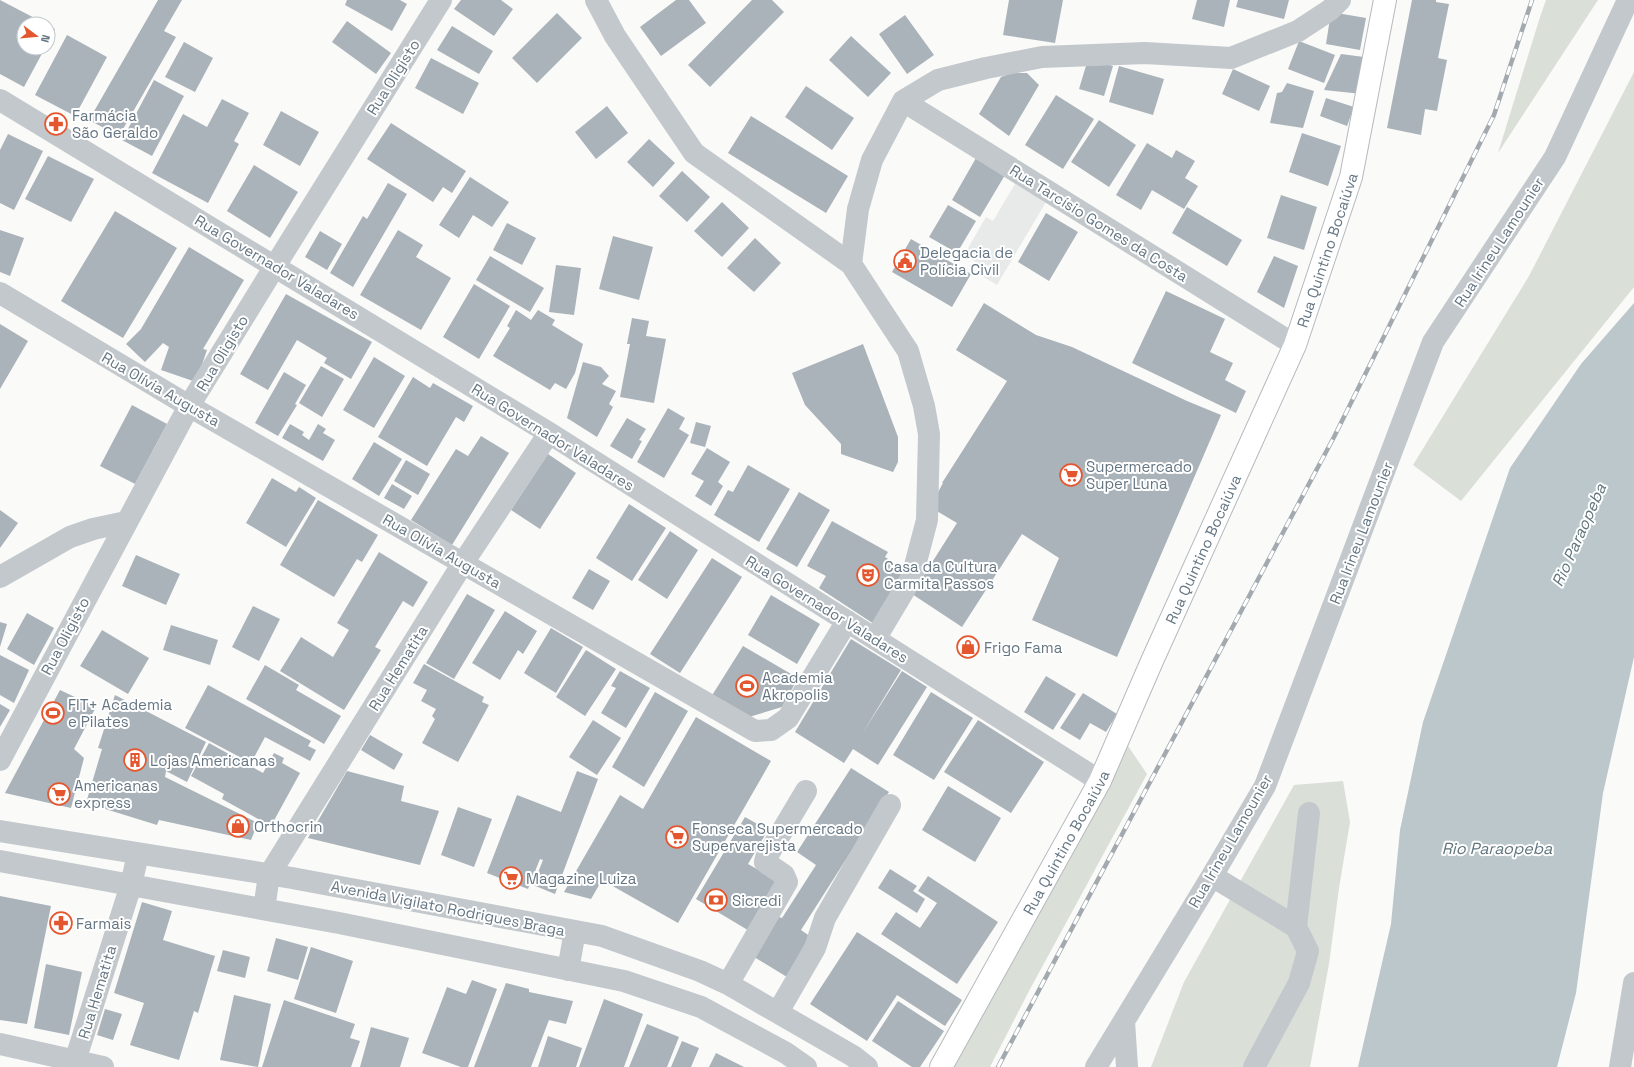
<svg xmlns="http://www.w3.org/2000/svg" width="1634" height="1067" font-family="'Space Grotesk',sans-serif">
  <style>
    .built { fill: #e8e9e9 }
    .green { fill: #dadfd7 }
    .water { fill: #bbc7cb }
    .building { fill: #aab3b9 }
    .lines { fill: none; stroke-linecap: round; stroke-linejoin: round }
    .major-casing { stroke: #b5babe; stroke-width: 24 }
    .minor { stroke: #c3c8cc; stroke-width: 22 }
    .major { stroke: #fff; stroke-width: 22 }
    .rail-casing { stroke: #a2aab0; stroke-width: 4.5 }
    .rail { stroke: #fff; stroke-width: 3; stroke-dasharray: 9; stroke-linecap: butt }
    .labels { text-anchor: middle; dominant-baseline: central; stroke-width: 4; stroke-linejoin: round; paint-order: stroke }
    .street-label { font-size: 15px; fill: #657683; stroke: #fff }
    .poi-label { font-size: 15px; fill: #657683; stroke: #fff; text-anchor: start }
    .water-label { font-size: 16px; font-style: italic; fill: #60757c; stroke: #fff }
  </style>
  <rect width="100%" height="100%" fill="#fafaf8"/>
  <!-- built -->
  <path class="built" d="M1015,184L1046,202L997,285L977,273L981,265L964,255L986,217L993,221Z"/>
  <!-- green -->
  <path class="green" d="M1546,0H1598L1498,153L1540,17Z
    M1634,72V287L1461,501L1413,465L1529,276Z
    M1126,743L1147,774L1029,991L990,1067H951L1015,957Z
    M1343,781L1350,822L1339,888L1329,964L1310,1067H1151L1184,982L1294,785Z"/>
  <!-- water -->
  <path class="water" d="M1634,303V657L1603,793L1576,993L1557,1067H1358L1391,924L1400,830L1423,722L1510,468L1581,364Z"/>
  <!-- building -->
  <path class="building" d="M0,0L46,24H24V48H45L24,87L0,74Z
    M158,0H182L164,31L176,37L119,136L89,120Z
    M347,0H400L407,4L392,31L345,5Z
    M461,0H501L513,9L494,36L454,9Z
    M676,0H689L706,23L661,56L640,27Z
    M752,0H772L784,12L710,87L688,65Z
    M1009,0H1063L1055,43L1003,35Z
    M1197,0H1230L1224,27L1192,19Z
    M1238,0H1289L1284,19L1236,7Z
    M1412,0H1436V2L1449,4L1438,58L1447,60L1437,111L1425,109L1421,135L1387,128Z
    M1331,12L1366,18L1360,50L1326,44Z
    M557,13L582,38L537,83L512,58Z
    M905,15L934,55L907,74L879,34Z
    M347,21L391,53L376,74L332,42Z
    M48,25L55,29L48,42Z
    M452,26L493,51L479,74L437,50Z
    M67,35L107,57L75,116L35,95Z
    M851,36L891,73L868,97L829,60Z
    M1299,41L1335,55L1324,83L1288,69Z
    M184,42L213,58L195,92L165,77Z
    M1341,54L1364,57L1362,94L1324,90Z
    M431,58L479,83L463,114L415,88Z
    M1088,59L1113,66L1104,96L1079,89Z
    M1119,66L1164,79L1153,115L1109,102Z
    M1233,69L1270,86L1259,111L1222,94Z
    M1012,73H1027L1039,85L1009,136L979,114L1001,77Z
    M154,80L184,96L152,156L122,140Z
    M1287,83L1314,91L1303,128L1270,123L1277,93L1282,92Z
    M806,86L854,118L832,150L785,117Z
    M1056,95L1094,119L1063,169L1025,145Z
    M1326,98L1354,107L1347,126L1320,116Z
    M222,99L249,113L234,141L239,144L208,203L152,173L183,114L207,127Z
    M607,106L628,133L596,159L575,132Z
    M281,111L319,132L300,166L263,145Z
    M751,116L848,176L826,213L728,153Z
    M1099,120L1136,145L1109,187L1071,162Z
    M391,123L466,171L452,193L443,187L433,202L367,159Z
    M1302,133L1341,146L1328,186L1289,172Z
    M8,134L43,151L14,210L0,203V150Z
    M649,139L675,163L653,187L627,162Z
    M1147,143L1172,158L1176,150L1195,161L1185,178L1198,186L1184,209L1152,190L1141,210L1116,195Z
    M48,156L94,179L71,222L25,199Z
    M976,158L1005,175L980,217L952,200Z
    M254,165L298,192L270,238L227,211Z
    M682,171L710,197L687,222L659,196Z
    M470,177L509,202L492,227L473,215L459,238L439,225Z
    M388,183L407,194L353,287L330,273L363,216L367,219Z
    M1281,195L1317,207L1304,250L1267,238Z
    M722,202L749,228L722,257L694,231Z
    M948,205L976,221L957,253L929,237Z
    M1187,207L1242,240L1227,266L1172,233Z
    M115,211L177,248L123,338L61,301Z
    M1046,213L1078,232L1049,281L1018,262Z
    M507,223L536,238L522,265L493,250Z
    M0,230L24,238L10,276L0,272Z
    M398,230L423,245L416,257L451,278L421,330L360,295Z
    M320,231L342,244L327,270L305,257Z
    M613,236L653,247L639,300L599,289Z
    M755,238L781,263L754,292L727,268Z
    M911,239L971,274L952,307L892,272Z
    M189,247L244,280L203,349L207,350L196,382L161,370L169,347L163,343L145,362L126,344L141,329Z
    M490,256L544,288L530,312L476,280Z
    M1274,256L1298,266L1284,308L1257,292Z
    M556,265L581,268L574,315L549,312Z
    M474,284L510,306L479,359L443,337Z
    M1166,291L1225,319L1210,352L1233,363L1225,380L1246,391L1236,413L1132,363Z
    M286,294L372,342L351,379L324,363L327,358L297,340L268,390L240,374Z
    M984,303L1036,335L1072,347L1187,401L1221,415L1117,657L1032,620L1059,558L1022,534L962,627L912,594L957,523L930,507L943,483H942L1007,381L956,350Z
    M516,310L531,320L538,310L555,320L552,325L583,344L575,373L566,389L555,383L550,390L493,356L510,328L507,326Z
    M632,318L649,321L646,336L666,339L654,403L620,397L630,344H627Z
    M0,324L28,341L0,389Z
    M863,344L898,437V462L893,472L841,454V444L805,405L792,373Z
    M374,357L405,376L374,428L343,410Z
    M583,362L601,367L609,376L602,384L616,391L609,404L613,407L597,437L567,418Z
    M321,366L344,379L322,417L299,403Z
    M284,372L306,385L295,404L297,405L278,436L255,423Z
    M413,377L430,388L433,383L473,406L464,422L456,417L427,466L378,437Z
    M132,405L167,424L135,484L100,466Z
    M668,408L685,418L679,429L689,435L664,478L637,462Z
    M627,418L646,429L639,440L642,441L632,459L610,446Z
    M696,422L711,426L705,447L690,443Z
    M290,424L304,432L302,435L309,440L318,424L326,429L323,433L335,440L323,461L282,438Z
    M481,436L509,453L452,545L411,520L456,449L468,456Z
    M374,442L402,459L379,496L352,479Z
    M707,448L730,462L718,482L723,486L711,506L695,496L704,481L691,474Z
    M548,454L576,473L540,529L511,510Z
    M406,460L430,474L418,495L394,481Z
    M748,465L790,489L759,542L714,515L728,490L733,492Z
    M272,478L296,492L299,487L316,498L286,547L246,523Z
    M392,484L412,496L404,509L384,498Z
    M799,492L830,510L797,567L766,549Z
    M318,500L378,535L362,562L357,559L334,597L280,565Z
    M629,504L666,528L632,581L596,558Z
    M0,510L18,523L0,548Z
    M832,521L888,552L885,557L908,571L874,624L819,588L826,576L807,566Z
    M670,531L698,550L667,599L638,580Z
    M379,552L428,582L413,607L403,601L375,647L381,650L344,710L280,671L301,637L333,657L349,630L337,623Z
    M136,555L180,574L166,605L122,586Z
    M712,558L742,577L680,673L650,654Z
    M589,569L610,581L593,610L572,598Z
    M467,594L495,610L454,679L426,663Z
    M771,595L820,624L797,664L748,635Z
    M253,606L280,619L259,661L232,647Z
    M505,611L537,631L523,654L518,650L500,680L472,663Z
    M27,613L54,628L34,665L7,649Z
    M0,622L7,624L0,647Z
    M171,625L218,640L210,665L163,650Z
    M551,628L583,647L556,693L524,673Z
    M102,630L149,658L128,694L80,666Z
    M851,639L901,670L862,734L902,671L927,687L878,765L853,749L844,763L795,732Z
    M743,646L798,678L782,707L746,718L711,697Z
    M586,650L616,669L585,716L556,697Z
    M0,655L29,670L14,703L0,695Z
    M424,664L484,697L482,702L489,705L458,762L422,743L435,719L432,716L436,709L421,701L427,690L413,683Z
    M265,665L299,685L296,690L341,716L324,744L246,699Z
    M620,671L650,688L626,728L601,713L616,688L611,686Z
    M1046,676L1076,694L1053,730L1024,712Z
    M208,685L311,741L308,746L316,750L310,761L265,737L251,763L185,728Z
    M60,690L96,707L74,749L84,758L71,808L5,793Z
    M655,692L688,711L644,787L612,767Z
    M931,692L973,718L934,780L893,755Z
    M1083,693L1117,714L1106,732L1090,723L1080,740L1060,728Z
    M115,695L206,742L187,782L166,771L165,777L258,823L251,840L159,820L157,825L86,803L102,749L98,748Z
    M0,704L10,710L0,727Z
    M696,717L771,761L678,923L602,880L591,899L564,892L620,795L643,809Z
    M593,720L621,738L597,775L569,757Z
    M978,720L1044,762L1011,813L944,772Z
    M370,735L403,754L394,770L361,750Z
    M209,743L263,773L274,753L284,758L282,763L300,773L271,826L222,799L224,794L191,776Z
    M851,768L889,792L801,930L811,937L787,977L754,957L779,917L782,918L816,865L797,852Z
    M347,771L404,786L401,801L439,811L420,865L308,838Z
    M577,771L598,779L555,894L533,885L543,860L540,859L528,889L487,873L517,795L561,812Z
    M948,786L1001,818L975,862L922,830Z
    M458,807L492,819L474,867L441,855Z
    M745,817L768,830L748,864L780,882L751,932L696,899Z
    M890,869L917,886L913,891L925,899L917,913L878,888Z
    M928,876L998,922L957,984L881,934L896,912L920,928L937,903L918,891Z
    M0,896L51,906L27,1024L0,1020Z
    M142,902L172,911L163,940L215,956L198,1013L194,1011L179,1060L130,1045L144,1003L114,993Z
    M857,932L962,1000L945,1026L897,995L867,1041L810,1004Z
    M276,938L308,947L298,980L267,971Z
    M311,947L353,961L336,1013L294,999Z
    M223,950L250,957L245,978L217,971Z
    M46,964L82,972L69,1035L34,1028Z
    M472,980L497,989L468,1067H461L422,1053L447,987L466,994Z
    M506,983L529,989V992L573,1001L566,1024L549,1020L531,1067H474Z
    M234,995L271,1004L258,1067L220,1060Z
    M604,999L643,1014L624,1067H579Z
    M284,1000L355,1024L350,1038L360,1041L351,1067H262Z
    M898,1001L944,1031L920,1067H912L872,1041Z
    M105,1009L122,1014L113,1040L97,1035Z
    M647,1024L679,1037L667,1067H629Z
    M371,1027L409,1038L400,1067H360Z
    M548,1036L582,1048L576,1067H538Z
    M682,1041L699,1048L691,1067H671Z
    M716,1053L744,1067H709Z"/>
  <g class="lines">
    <!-- major casing -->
    <g class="major-casing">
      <g id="major">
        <path id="s1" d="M941,1067L1100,781L1152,661L1295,345L1351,177L1385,0"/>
      </g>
    </g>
    <!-- minor -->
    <path class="minor" d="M596,0L615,36L694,153L851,264
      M0,100L549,433L1100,781
      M903,101L1295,345
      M0,293L189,406L755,731L771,730L788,718L847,621
      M0,577L70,537L93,529L126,522
      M875,639L912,577L927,520L929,434L924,406L908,351L851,264L858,209L872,160L903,101L938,80L986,68L1042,57L1145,53L1231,58L1298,31L1330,10L1340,0
      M0,760L189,406L275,266L441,0
      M0,831L292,878L602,936L700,971L728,984L853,1056L867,1067
      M0,861L339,923L624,981L701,1007L786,1053L806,1067
      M1212,876L1296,927L1308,951L1299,983L1254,1067
      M264,909L269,875L463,563L549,433
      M1296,927L1309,813
      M568,970L575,931
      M728,984L787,882L784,875L765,862L766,858L806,791
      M778,1012L815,948L825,918L890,805
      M1124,1021L1127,1067
      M0,1044L103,1067
      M75,1061L131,885L138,854
      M1096,1067L1212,876L1265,786L1433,342L1555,157L1628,0
      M1620,1067L1634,983"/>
    <!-- major -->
    <use href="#major" class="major"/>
    <!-- rail casing -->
    <g class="rail-casing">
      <path id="rail" d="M998,1067L1334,437L1494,115L1532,0"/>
    </g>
    <!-- rail -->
    <use href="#rail" class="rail"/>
  </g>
  <!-- icons -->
  <defs>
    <g id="pharmacy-ring" transform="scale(1.15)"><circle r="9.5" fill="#fff" stroke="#e4572e" stroke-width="1.5"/><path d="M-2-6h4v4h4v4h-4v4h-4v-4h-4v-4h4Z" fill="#e4572e"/></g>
    <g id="civic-ring" transform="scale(1.15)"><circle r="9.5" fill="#fff" stroke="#e4572e" stroke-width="1.5"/><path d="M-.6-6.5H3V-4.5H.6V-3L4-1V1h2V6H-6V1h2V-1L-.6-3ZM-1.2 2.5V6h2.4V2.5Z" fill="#e4572e"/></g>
    <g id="supermarket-ring" transform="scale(1.15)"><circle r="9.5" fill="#fff" stroke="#e4572e" stroke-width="1.5"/><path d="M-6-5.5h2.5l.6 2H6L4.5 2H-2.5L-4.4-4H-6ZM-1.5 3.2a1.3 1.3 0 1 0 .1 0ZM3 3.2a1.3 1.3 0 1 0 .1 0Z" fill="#e4572e"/></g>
    <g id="theatre-ring" transform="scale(1.15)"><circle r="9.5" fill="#fff" stroke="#e4572e" stroke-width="1.5"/><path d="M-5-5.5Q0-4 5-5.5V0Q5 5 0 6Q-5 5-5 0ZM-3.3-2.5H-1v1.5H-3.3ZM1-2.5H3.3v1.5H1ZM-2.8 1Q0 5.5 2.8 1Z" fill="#e4572e"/></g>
    <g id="shop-ring" transform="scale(1.15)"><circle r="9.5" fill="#fff" stroke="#e4572e" stroke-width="1.5"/><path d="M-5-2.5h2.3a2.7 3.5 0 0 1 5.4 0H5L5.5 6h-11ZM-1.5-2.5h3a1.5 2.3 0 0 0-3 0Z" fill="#e4572e"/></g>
    <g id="stadium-ring" transform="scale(1.15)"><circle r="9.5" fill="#fff" stroke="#e4572e" stroke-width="1.5"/><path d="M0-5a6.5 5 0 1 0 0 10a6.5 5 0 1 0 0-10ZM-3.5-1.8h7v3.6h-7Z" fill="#e4572e"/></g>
    <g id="building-ring" transform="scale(1.15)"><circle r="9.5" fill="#fff" stroke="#e4572e" stroke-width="1.5"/><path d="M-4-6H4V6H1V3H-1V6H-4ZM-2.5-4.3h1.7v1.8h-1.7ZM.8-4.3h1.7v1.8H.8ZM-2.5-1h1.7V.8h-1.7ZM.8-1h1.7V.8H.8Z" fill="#e4572e"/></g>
    <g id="bank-ring" transform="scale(1.15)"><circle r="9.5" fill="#fff" stroke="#e4572e" stroke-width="1.5"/><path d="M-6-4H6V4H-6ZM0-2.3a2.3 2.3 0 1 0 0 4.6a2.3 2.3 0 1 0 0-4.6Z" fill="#e4572e"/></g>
  </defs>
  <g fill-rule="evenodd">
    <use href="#pharmacy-ring" x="56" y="124"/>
    <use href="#civic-ring" x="905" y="261"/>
    <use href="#supermarket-ring" x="1071" y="475"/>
    <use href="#theatre-ring" x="868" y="575"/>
    <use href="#shop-ring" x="968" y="647"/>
    <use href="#stadium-ring" x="747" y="686"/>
    <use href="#stadium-ring" x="53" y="713"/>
    <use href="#building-ring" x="135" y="760"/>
    <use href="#supermarket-ring" x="59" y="794"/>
    <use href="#shop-ring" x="238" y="826"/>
    <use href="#supermarket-ring" x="677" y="837"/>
    <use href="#supermarket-ring" x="511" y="878"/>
    <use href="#bank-ring" x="716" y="900"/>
    <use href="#pharmacy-ring" x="61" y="923"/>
  </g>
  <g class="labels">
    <!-- street labels -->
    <g class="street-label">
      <text transform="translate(393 77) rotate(-58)">Rua Oligisto</text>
      <text transform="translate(1099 223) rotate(32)">Rua Tarcísio Gomes da Costa</text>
      <text transform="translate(1499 242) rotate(-57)">Rua Irineu Lamounier</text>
      <text stroke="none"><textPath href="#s1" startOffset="905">Rua Quintino Bocaiúva</textPath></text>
      <text transform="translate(277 267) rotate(31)">Rua Governador Valadares</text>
      <text transform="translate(222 353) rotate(-59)">Rua Oligisto</text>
      <text transform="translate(161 389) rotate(30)">Rua Olívia Augusta</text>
      <text transform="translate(553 437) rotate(32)">Rua Governador Valadares</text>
      <text transform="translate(1361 533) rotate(-69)">Rua Irineu Lamounier</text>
      <text stroke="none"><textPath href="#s1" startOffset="581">Rua Quintino Bocaiúva</textPath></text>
      <text transform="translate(442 551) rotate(30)">Rua Olívia Augusta</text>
      <text transform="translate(827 609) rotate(32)">Rua Governador Valadares</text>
      <text transform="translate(65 636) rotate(-62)">Rua Oligisto</text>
      <text transform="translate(398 668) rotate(-58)">Rua Hematita</text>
      <text transform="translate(1230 841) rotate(-60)">Rua Irineu Lamounier</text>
      <text stroke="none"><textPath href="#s1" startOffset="257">Rua Quintino Bocaiúva</textPath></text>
      <text transform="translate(448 908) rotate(11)">Avenida Vigilato Rodrigues Braga</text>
      <text transform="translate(97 992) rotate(-73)">Rua Hematita</text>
    </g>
    <!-- poi labels -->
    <g class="poi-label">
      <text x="72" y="115">Farmácia<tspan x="72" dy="17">São Geraldo</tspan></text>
      <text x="920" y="252">Delegacia de<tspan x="920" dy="17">Polícia Civil</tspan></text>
      <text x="1086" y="466">Supermercado<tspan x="1086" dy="17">Super Luna</tspan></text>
      <text x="884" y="566">Casa da Cultura<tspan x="884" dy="17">Carmita Passos</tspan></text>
      <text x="984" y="647">Frigo Fama</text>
      <text x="762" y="677">Academia<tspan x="762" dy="17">Akropolis</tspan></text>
      <text x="68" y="704">FIT+ Academia<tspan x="68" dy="17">e Pilates</tspan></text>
      <text x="150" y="760">Lojas Americanas</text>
      <text x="74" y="785">Americanas<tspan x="74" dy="17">express</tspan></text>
      <text x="254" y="826">Orthocrin</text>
      <text x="692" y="828">Fonseca Supermercado<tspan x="692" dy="17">Supervarejista</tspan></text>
      <text x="526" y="878">Magazine Luiza</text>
      <text x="732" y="900">Sicredi</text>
      <text x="76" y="923">Farmais</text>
    </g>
    <!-- water labels -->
    <g class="water-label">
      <text transform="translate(1579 535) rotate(-66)">Rio Paraopeba</text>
      <text x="1497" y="848">Rio Paraopeba</text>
    </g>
  </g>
  <!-- north arrow -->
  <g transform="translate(36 36) rotate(106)"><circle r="19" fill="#ffffff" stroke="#c1c8cd"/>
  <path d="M0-3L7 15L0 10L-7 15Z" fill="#e4572e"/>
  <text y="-6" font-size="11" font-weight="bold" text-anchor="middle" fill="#657683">N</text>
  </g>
</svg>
